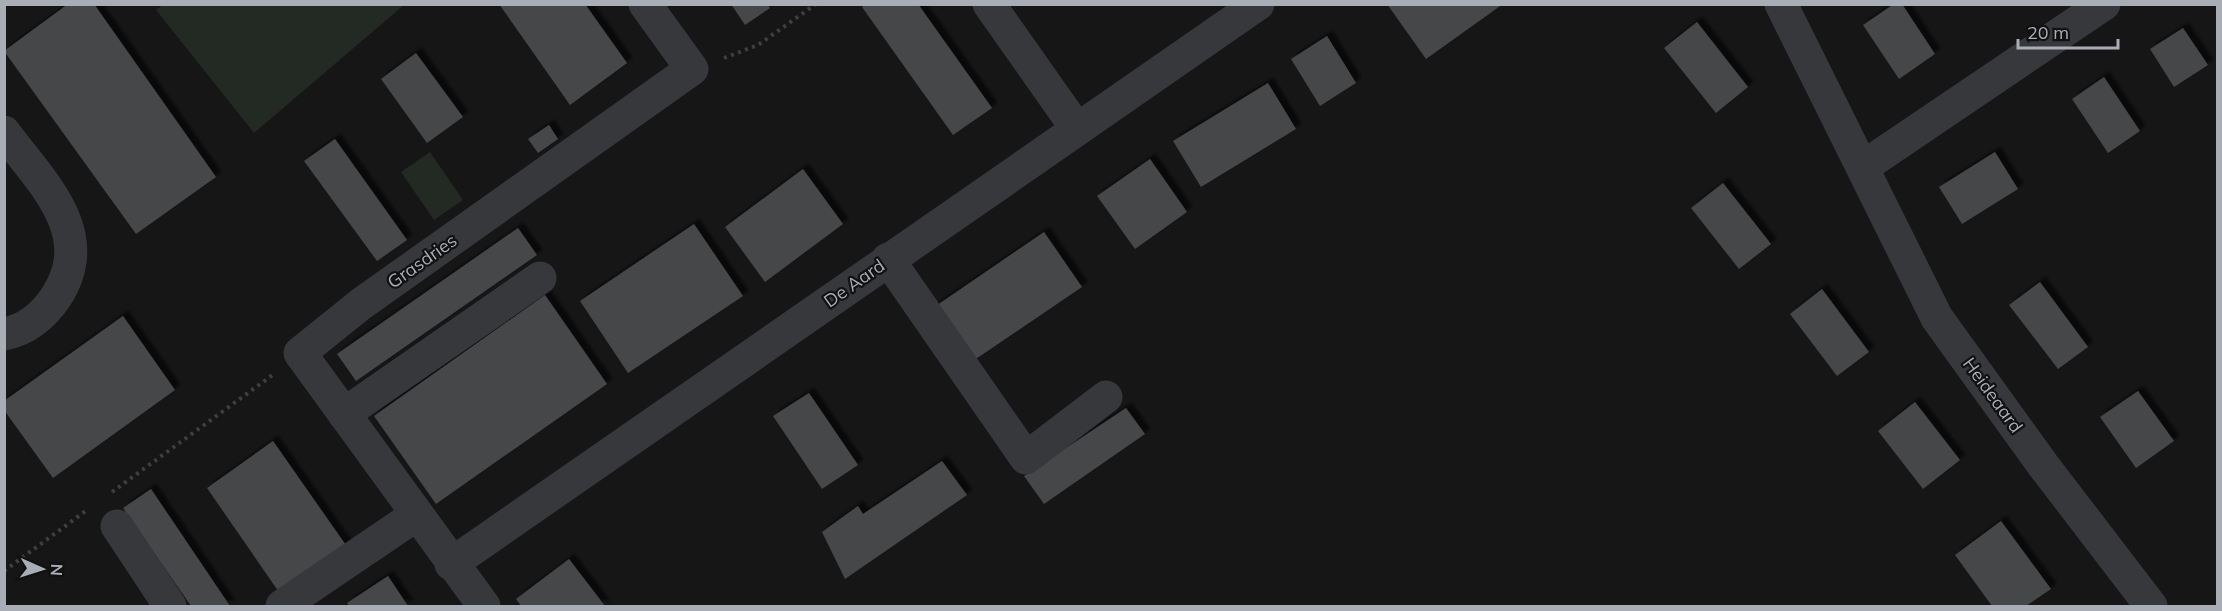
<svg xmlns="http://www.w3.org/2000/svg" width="2222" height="611" font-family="Mulish,sans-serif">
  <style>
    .green { fill: #222a23 }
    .building { fill: #45464a; filter: url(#shadow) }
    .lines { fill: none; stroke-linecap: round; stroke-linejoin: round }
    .path { stroke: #3d3f43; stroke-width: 4; stroke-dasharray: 3 4.5; stroke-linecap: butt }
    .minor { stroke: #37383c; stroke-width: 33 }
    .labels { text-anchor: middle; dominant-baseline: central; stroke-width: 4.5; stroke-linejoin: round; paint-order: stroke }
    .street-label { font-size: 18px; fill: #a9aeb6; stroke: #111112 }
  </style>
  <defs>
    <filter id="shadow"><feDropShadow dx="5.5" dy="-5.5" stdDeviation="1.5" flood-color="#0009"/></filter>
  </defs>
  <rect width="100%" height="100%" fill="#161617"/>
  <!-- green -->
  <path class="green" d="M164,4H404V5L254,133L156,10Z
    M430,152L463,200L434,220L401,172Z"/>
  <!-- building -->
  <path class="building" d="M68,4H94L216,177L136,234L4,51Z
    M499,4H585L627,63L570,105Z
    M731,4H767L770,8L745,25Z
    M866,4H918L992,108L953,135L862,7Z
    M1387,4H1503L1426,59Z
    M1894,4H1902L1935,54L1899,79L1863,25Z
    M1697,22L1748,87L1716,113L1664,48Z
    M2183,28L2208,65L2174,87L2150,49Z
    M1327,36L1356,83L1320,106L1291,59Z
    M416,53L463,117L427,143L381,79Z
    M2104,77L2140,131L2108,153L2072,99Z
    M1268,83L1296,129L1201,187L1173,141Z
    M549,125L558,139L538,153L528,139Z
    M335,139L407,240L377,261L304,161Z
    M1995,152L2018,189L1962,224L1939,187Z
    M1150,159L1187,212L1135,249L1097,196Z
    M803,169L843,224L765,282L725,227Z
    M1723,183L1771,244L1739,269L1691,208Z
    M694,224L743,296L628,373L580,301Z
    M518,228L537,255L356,381L337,354Z
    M1044,232L1082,287L964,367L927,312Z
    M2040,282L2088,347L2058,369L2009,305Z
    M1822,289L1869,352L1837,376L1790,314Z
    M545,295L607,384L436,504L374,416Z
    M123,316L175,390L53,478L4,410V401Z
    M2138,391L2174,441L2136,468L2100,417Z
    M809,393L858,465L822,489L773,416Z
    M1915,402L1960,460L1923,489L1878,431Z
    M1126,408L1145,434L1044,504L1024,476Z
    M273,441L350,551L283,598L207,488Z
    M942,461L967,495L845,579L822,532L858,506L863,514Z
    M151,489L230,606H191L123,508Z
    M2001,521L2051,589L2026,606H1992L1955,555Z
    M569,559L605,606H521L516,599Z
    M388,576L408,606H349L347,603Z"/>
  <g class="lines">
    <!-- path -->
    <path class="path" d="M724,58L758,45L816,4
      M112,492L274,374
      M4,571L87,510"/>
    <!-- minor -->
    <path class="minor" d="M989,4L1077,129
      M1781,4L1937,318L2043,465L2151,606
      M4,132C41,182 98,233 56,297C44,315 26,330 4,334
      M1863,167L2104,4
      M888,259L1026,458L1106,397
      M344,414L540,278
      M117,526L170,606
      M451,564L1258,4
      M282,606L416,515
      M484,606L300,353L361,304L692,69L645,4"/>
  </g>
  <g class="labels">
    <!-- street labels -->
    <g class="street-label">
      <text transform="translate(422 261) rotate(-35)">Grasdries</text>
      <text transform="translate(854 283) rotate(-35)">De Aard</text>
      <text transform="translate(1993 395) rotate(54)">Heideaard</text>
    </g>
  </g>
  <!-- border -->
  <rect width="2222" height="611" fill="none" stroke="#a9aeb6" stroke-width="12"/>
  <!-- north arrow -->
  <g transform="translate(42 569) rotate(93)" stroke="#111112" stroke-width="4.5" paint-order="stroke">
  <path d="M0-4.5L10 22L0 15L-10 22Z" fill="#a9aeb6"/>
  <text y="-9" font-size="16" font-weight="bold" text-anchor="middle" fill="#a9aeb6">N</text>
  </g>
  <!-- scale -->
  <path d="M2018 39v9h100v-9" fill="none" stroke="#a9aeb6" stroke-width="3"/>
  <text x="2027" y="39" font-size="18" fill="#a9aeb6" stroke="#111112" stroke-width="4.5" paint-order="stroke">20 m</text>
</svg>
